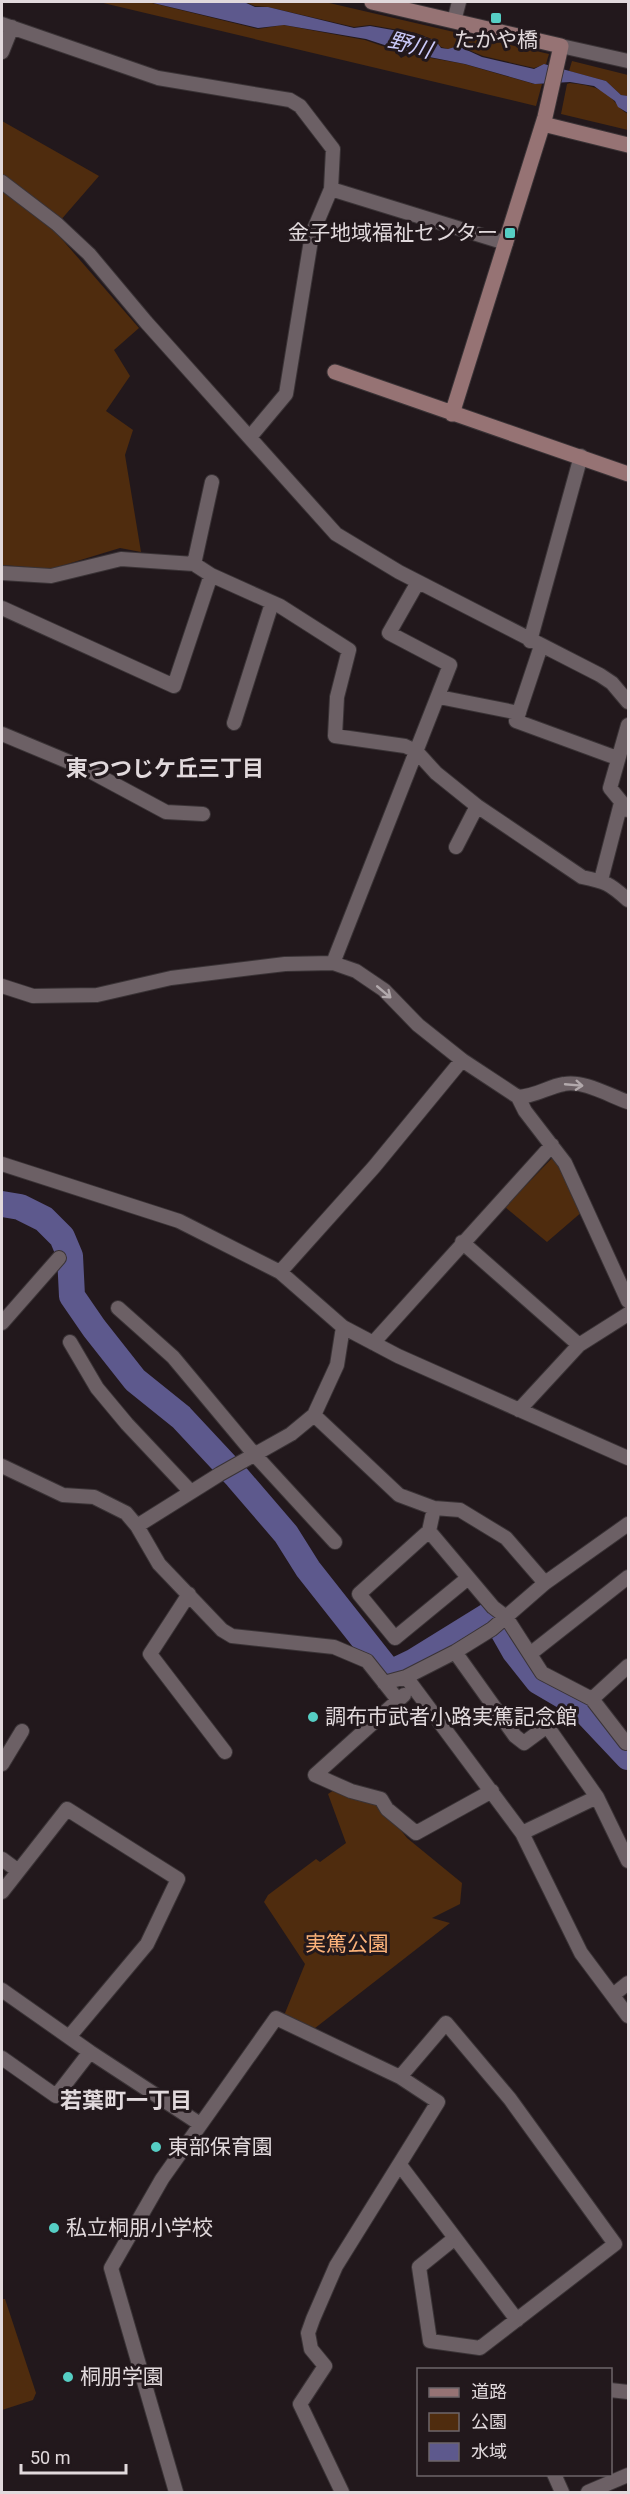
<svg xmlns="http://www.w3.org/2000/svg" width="630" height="2494" font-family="Roboto,'Noto Sans JP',sans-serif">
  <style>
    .green { fill: #4f2c0e }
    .water { fill: #5d598d }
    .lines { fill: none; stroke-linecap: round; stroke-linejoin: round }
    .river { stroke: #5d598d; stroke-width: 26 }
    .street-casing { stroke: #3a3336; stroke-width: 16 }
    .secondary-casing { stroke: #3a3336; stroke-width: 17 }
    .street { stroke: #6c6065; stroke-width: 14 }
    .secondary { stroke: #967374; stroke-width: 15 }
    .oneway { stroke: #b2a9ac }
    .poi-dot { fill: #56cec4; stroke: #22181c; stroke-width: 2 }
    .labels { text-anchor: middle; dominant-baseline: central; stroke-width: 6; stroke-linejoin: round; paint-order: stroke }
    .poi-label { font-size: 21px; fill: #e1d9dc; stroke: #22181c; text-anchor: start }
    .park-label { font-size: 21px; fill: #fdb37a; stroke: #22181c }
    .water-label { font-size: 22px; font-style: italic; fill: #cbcafa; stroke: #22181c }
    .neighbourhood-label { font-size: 22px; font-weight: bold; fill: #e1d9dc; stroke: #22181c }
  </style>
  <rect width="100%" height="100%" fill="#22181c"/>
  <!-- green -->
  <path class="green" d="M99,2H148L258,29L283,25L365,40L394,50L401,58L409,54L464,64L534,84H542L536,106Z
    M245,2H325L549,54L546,64L534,68L483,56L459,46L448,49L441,47L436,41L416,33L370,25L354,27L268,7L255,6Z
    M572,61L628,75V96L621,95L606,81L569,71Z
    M570,83C587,85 603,87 614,101C619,107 621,110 628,114V130L561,114L567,84Z
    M2,121L99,176L53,229L139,328L114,350L130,376L106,411L133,430L125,455L141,552L120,548L51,569L2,565Z
    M555,1155L583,1211L547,1242L505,1207Z
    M334,1790L379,1802L407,1838L462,1883L460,1904L432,1918L450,1923L310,2032L283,2018L305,1964L264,1902L268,1895L316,1859L320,1862L346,1843L328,1794Z
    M2,2299H5L36,2393L33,2400L2,2410Z"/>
  <!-- water -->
  <path class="water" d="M149,2H244L255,7H268L354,28L370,26L415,34L436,41L441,48L448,49L458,46L482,57L534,69L544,64L606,81L621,95L628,96V113L618,107L615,101L594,86L570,82L535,84L465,64L409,53L366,39L284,25L258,28Z"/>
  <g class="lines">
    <!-- river -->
    <path class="river" d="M2,1204L20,1207L44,1219L62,1237L70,1256L72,1296L94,1328L135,1380L181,1417L237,1477L286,1534L308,1569L390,1673L413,1662L489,1615H494L515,1652L538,1681L579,1705L628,1757"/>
    <!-- street casing -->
    <g class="street-casing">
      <path id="street" d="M454,21L459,2
        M2,24L158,78L290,100L300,106L333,149L331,189
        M561,46L628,61
        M2,52L12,27
        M2,182L57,224L89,254L146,322L336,534L399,572L600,675L612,683L628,702
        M250,437L286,394L312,234L331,189L506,243
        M194,564L211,575L280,606L349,650L337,697L335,736L405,746L416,751L436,773L477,806L582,877C606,882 609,883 628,900
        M2,573L51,576L121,559L194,564L212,482
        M2,608L174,686L211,575
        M530,641L581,456
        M541,646L516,721L617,758
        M439,697L519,713
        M234,723L272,603
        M628,725L610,788L628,810
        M2,734L86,769L166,812L203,814
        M456,847L477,806
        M601,880L621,803
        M333,963L450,665L389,633L418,582
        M2,986L33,996L97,995L171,978L285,964L333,963L356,971L384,990L418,1025L462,1060L518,1097L525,1111L565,1163L628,1301
        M518,1097C537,1096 547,1087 564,1084C584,1080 610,1096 628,1102
        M2,1164L179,1221L280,1272L343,1327L398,1356L628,1458
        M462,1242L579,1345
        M280,1272L374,1167L462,1060
        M118,1308L173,1357L254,1454L335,1542
        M2,1323L59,1258
        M70,1342L97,1388L127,1424L191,1492
        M373,1343L552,1145
        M519,1410L579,1345L628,1314
        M314,1415L399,1495L434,1508L460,1510L506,1538L545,1583
        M2,1466L63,1495L94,1497L126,1513L137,1526L159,1564L222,1630L232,1636L334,1647L367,1661L398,1700
        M434,1508L429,1531L359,1594L395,1638L468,1578
        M137,1526L220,1474L291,1434L314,1415L337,1365L343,1327
        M429,1531L493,1607L506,1617L542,1673L592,1699L626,1743L628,1741
        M189,1594L150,1654L225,1752
        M455,1652L515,1736L524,1743L547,1726L597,1797L628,1861
        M530,1654L628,1577
        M406,1677L522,1833L581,1953L628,2016
        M384,1683L406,1677L455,1652L492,1629L545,1583L628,1524
        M404,1695L315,1775L351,1791L381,1799L387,1809L416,1833L492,1791
        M592,1699L628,1666
        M2,1764L22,1731
        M522,1833L597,1797
        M2,1859L17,1870
        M2,1892L67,1809L178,1879L147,1944L69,2037
        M2,1990L90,2052L200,2124
        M613,1995L628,1983
        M2,2058L56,2096L90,2052
        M400,2077L446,2023L510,2099L615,2244L480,2348L430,2341L419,2267L455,2238
        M400,2165L517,2320
        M610,2390L628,2392
        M554,2474L562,2492
        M176,2492L111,2268L162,2179L276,2018L400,2077L438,2102L336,2266L313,2319L308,2333L311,2349L325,2366L300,2404L342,2492
        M588,2492L628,2475"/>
    </g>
    <!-- secondary casing -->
    <g class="secondary-casing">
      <path id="secondary" d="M372,2L561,46L545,117L452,414
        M543,124L628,145
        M335,372L628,474"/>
    </g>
    <!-- street -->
    <use href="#street" class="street"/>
    <!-- secondary -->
    <use href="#secondary" class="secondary"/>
  </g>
  <!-- one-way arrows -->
  <defs><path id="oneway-shaft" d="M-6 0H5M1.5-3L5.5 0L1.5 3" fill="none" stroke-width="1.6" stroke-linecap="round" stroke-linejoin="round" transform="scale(1.5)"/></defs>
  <g class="oneway">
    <use href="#oneway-shaft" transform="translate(384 992) rotate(40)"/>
    <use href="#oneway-shaft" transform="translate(574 1085) rotate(5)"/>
  </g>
  <!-- markers -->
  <g class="poi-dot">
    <rect x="490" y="12" width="12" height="12" rx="3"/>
    <rect x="504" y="227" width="12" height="12" rx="3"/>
    <circle cx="313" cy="1717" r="6"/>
    <circle cx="156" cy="2147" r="6"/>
    <circle cx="54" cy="2228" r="6"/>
    <circle cx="68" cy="2377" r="6"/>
  </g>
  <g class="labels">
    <!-- poi labels -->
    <g class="poi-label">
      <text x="496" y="40" text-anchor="middle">たかや橋</text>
      <text x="498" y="233" text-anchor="end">金子地域福祉センター</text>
      <text x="325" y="1717">調布市武者小路実篤記念館</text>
      <text x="168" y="2147">東部保育園</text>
      <text x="66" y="2228">私立桐朋小学校</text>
      <text x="80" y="2377">桐朋学園</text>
    </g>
    <!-- park labels -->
    <g class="park-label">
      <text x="347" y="1944">実篤公園</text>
    </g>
    <!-- water labels -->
    <g class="water-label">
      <text transform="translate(410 45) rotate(15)">野川</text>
    </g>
    <!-- neighbourhood labels -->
    <g class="neighbourhood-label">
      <text x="165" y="768">東つつじケ丘三丁目</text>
      <text x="126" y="2100">若葉町一丁目</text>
    </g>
  </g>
  <!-- border -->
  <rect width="630" height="2494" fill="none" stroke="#e1d9dc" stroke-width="6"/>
  <!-- legend -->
  <rect x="417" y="2368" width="195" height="108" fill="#22181c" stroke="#6e6569" stroke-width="1.5"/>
  <rect x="429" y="2388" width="30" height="9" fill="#967374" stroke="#6e6569" stroke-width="1.5"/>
  <text x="471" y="2398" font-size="18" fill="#e1d9dc">道路</text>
  <rect x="429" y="2413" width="30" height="18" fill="#4f2c0e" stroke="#6e6569" stroke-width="1.5"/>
  <text x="471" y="2428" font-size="18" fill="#e1d9dc">公園</text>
  <rect x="429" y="2443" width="30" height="18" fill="#5d598d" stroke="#6e6569" stroke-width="1.5"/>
  <text x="471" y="2458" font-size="18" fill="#e1d9dc">水域</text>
  <!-- scale -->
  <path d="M21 2464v9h105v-9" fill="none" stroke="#e1d9dc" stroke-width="3"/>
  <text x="30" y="2464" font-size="18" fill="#e1d9dc" stroke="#22181c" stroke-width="4.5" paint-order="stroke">50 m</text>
</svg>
